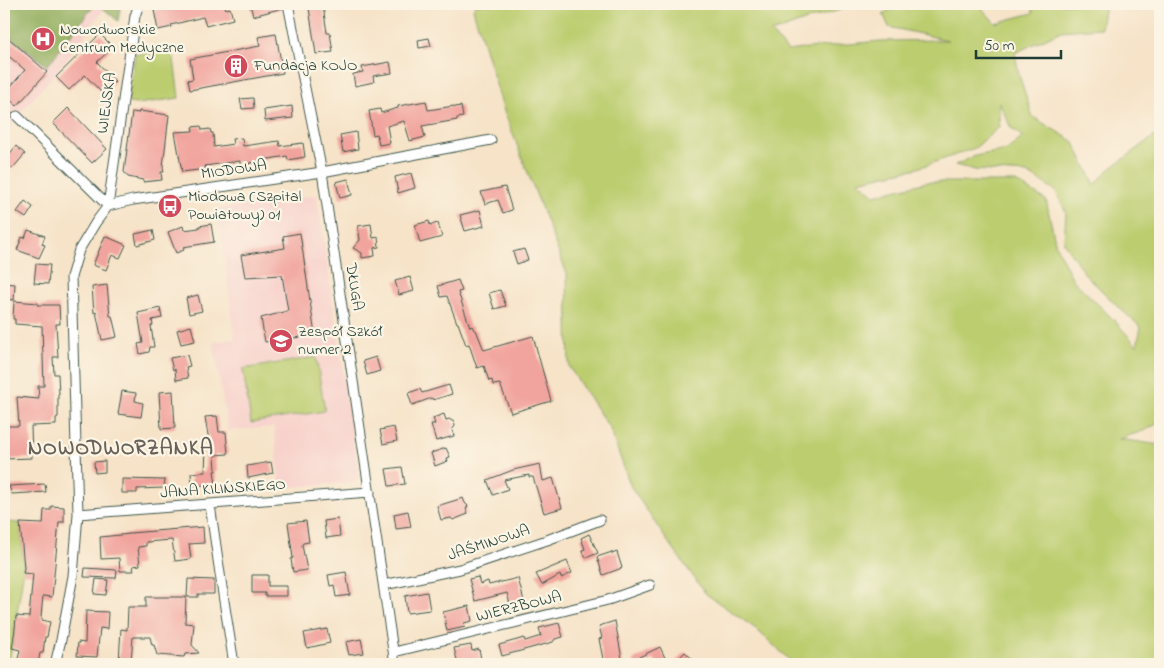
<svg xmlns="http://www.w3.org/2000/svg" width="1164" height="668" font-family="'Indie Flower',sans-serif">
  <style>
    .built { fill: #f7d0ca }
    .green { fill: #bccd70; stroke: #6e8552; fill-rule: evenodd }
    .forest { fill: #95b062; stroke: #5a764b }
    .building { fill: #f1a49e }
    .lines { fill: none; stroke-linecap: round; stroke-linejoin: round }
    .street-casing { stroke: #3f564a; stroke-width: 11 }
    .street { stroke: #fff; stroke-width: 9 }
    .labels { text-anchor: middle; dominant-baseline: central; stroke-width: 4.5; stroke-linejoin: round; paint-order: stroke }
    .poi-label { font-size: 16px; fill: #1f3d34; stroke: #fcf5e5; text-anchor: start }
    .street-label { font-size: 16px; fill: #1f3d34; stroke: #fcf5e5 }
    .district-label { font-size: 21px; font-weight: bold; letter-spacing: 1px; fill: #686159; stroke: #fcf5e5 }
  </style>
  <rect width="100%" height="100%" fill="#fcf5e5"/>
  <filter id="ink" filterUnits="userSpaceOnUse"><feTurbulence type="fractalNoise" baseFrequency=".02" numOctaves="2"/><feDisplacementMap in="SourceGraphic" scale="10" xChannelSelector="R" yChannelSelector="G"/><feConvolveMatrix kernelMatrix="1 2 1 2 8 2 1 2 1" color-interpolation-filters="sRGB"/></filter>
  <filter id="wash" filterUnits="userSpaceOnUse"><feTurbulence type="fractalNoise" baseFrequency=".0096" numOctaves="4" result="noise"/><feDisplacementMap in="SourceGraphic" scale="20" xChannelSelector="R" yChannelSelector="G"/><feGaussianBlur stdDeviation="1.12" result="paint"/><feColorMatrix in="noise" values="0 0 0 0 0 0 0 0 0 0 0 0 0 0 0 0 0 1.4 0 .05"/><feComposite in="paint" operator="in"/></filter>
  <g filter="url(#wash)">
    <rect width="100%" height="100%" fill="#f6e3c8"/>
    <!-- built -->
    <path class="built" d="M4,4H108L60,68L4,131Z
      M317,195L359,477L355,482L280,488L274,427L228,431L213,342L235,339L218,209Z"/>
    <!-- green -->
    <path class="green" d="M476,4H860L810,19L771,33L788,51L818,47L880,41L948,40L889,27L883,14L898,4H978L995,23L1033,13L1032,4H1105L1101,28L1061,31L1015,53L1019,75L1033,117L1073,141L1095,185L1106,172L1160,132V422L1146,430L1119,439L1160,445V664H796L793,663L756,629L706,594L666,539L631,487L610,429L569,367L567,274L504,111L473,9ZM999,102L1011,128L1023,137L1007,150L975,156L955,165L975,170L1027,173L1055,190L1066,212L1064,243L1085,274L1117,306L1141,327L1137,346L1115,321L1073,280L1056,246L1046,200L1016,182H927L875,195L858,181L918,168L975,148L999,127Z
      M173,51L179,98L137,104L129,103L128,100L135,54Z
      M316,357L325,411L251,423L243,369Z
      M4,514L8,522L20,523L24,568L9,664H4Z"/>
    <!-- forest -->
    <path class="forest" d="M4,4H95L47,66L4,32Z
      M98,4H121L118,21Z"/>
    <g id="blocks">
      <!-- building -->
      <path class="building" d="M177,4H224L226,9L230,8L233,19L206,26L203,17L171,25L172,27L158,30L154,10L177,5Z
        M250,4H282L283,8L253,16Z
        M323,6L327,33H330L333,52L316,54L309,8Z
        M4,34L47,72L17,106L4,94L25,70L4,52Z
        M100,34L113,47L97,62L115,81L102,93L85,75L69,90L56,77Z
        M276,34L283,73L190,90L188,80L193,79L190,59L260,46L258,37Z
        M429,38L431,46L419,48L418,40Z
        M390,62L392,73L373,76L374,82L355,86L353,74L363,72L362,67Z
        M253,98L254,108L242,109L240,99Z
        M426,101L428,110L454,106L455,107L461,106L463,117L457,118V120L422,126L425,137L410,141L404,121L387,126L390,143L379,145L377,134L373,135L369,111L380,109L381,113L398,108V106Z
        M292,106L293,118L265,121L264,110Z
        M68,108L107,149L92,163L53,123Z
        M139,111L169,115L163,167L164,172H161L162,180L143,182V180L128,177L124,172L132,112L139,113Z
        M201,126L202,130L210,129L211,133H213L214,147L233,144L232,139L242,138L243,146L279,141L280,146L303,143L305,157L288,160L287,156L257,161V162L249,163V166L240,167V161L205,166L206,169L182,172L175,132L193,131L192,127Z
        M356,132L358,149L343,152L340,135Z
        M16,146L25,154L12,169L4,161Z
        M411,173L415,188L398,193L395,177Z
        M348,179L352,195L340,198L336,182Z
        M505,187L512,210L503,213L498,200L485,204L481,192Z
        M25,201L33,207L26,218L17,212Z
        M480,210L484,226L465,231L460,215Z
        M429,221L430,225L438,223L442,237L420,243L415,225Z
        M211,224L214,242L183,247L184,250L176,253L168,232L183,226L184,230L199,228V226Z
        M371,224L373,238L378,237L379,247L374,248L375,256L362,258V253L353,248L360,240L358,226Z
        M28,230L45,236L42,244L45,245L39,258L17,250L22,237L25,238Z
        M153,230L155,240L137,245L135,234Z
        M300,233L315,335L265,342L261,318L288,311L282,275L245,277L241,255L285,248L283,236Z
        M105,236L126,245L120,258L112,255L106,270L93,265Z
        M524,249L528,260L517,264L513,252Z
        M36,264L50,265L48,284L34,283Z
        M410,277L414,291L399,295L395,281Z
        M458,280L462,291L458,292L470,327L472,326L474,330H476L484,350L533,336L551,401L511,413L500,384L493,385L492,380L489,381L484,366L477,368L469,344L466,345L458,323H457L447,296L441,297L438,286Z
        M4,283L15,284L14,300L4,299Z
        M107,285L110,316H112L117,337L102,340L96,312L94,313L92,287Z
        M500,290L506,306L494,309L489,293Z
        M198,295L202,311L189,314L186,298Z
        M14,301L38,303L37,305H59L60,324H56L58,357H53L54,374H58L59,394H58V417L56,418V425L31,426L32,458L5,459L4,438H7V426H19L17,397L39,399L38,386H44L42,326L15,324V319H13Z
        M160,308L162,318L152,320L153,325L151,326L154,347H150L149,352L140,354L138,344L143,343L138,313Z
        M191,326L195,341L181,344L177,330Z
        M187,355L190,366L186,367L188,378L176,380L175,369L173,370L170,358Z
        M376,357L380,371L367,375L363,361Z
        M449,385L452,394L433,400L432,398L412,405L408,393L420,389L422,393Z
        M122,391L136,393L135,401L143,403L141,417L118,414Z
        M173,391L175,428L161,429L159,392Z
        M444,414L446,420L449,419L454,422L455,426L452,430L454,436L436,441L431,424H435L433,418Z
        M217,416L219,432H226L228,454L215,455L216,471H214L216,484L192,486L191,473L205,472L206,447H210L205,417Z
        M394,427L397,441L383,444L380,430Z
        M446,448L450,457L447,458L448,461L435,466L431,453Z
        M105,461V472L95,473L94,462Z
        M271,462L273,473L248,478L247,466Z
        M540,464L543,481L553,478L562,508L544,513L533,477H529V475L504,480L508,489L493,495L487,480L513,470Z
        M402,467L405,484L389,486L386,469Z
        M122,479L165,480L164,488L137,489V493H122Z
        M45,484L46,492L12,494L9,486Z
        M463,498L465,503L468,506L466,509L468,514L453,520L451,518L441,520L437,506Z
        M51,506L64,507V522H59L52,597L43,596L41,617L42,618V620L50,622L47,637H45L43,653H40L38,664H17L20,650L12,648L15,629L16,616L29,617L33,574L23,573L24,568L20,523L43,524L44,510H51Z
        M408,511L411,527L396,529L394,514Z
        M338,519L340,536L326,538L324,521Z
        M306,521L309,542L303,543L302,545L307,570L293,572L291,559L293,558L288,523Z
        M203,527L204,543L189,544L191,559L175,561L172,540L146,542V546L138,547L140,565L133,566L134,571H120L119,558L101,559L100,537L130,534V533Z
        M589,534L598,553L586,558L582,550L585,549L581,538Z
        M612,552V554L617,552L622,568L603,575L597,557Z
        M567,561L572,573L561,578L560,575L542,585L536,574Z
        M85,568L117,570L116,578L84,577Z
        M346,572L350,595L336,597L334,585L330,586L328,575Z
        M252,575H268V586H287V596H265V593H252Z
        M478,577L480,584L488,581L489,585L518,578L526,609L512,612L507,593L475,601L469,579Z
        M96,579L108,580L106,595L94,594Z
        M188,579L214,580V594H198V597H187Z
        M427,592L430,610L407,613L405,596Z
        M146,597H186L185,623L194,624L192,645L199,653L185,654L184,657L157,655L154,645H152L150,637H133L131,661L119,660L121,629L127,630L128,607H146Z
        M469,606L472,621L464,623L465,627L447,631L443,612Z
        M86,611L108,612L107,629L100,628L97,657L77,656L78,642L85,643Z
        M615,621L623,664H604L599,639L602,638L599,626Z
        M559,623L563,637L555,639L553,642L502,656L499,645L524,638L525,641L541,636L539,628Z
        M327,629L330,643L307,648L304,633Z
        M361,639L364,653L349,655L346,642Z
        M471,645L472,651L479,649L481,659L458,664L454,648Z
        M660,647L668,664H657L654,659L643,664H635L633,660Z
        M685,652L698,664H673Z"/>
    </g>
  </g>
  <g filter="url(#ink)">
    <use href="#blocks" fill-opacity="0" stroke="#3f564a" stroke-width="1"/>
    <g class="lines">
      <!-- street casing -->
      <g class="street-casing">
        <path id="street" d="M288,4L322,172L395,664
          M17,116L108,206
          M108,206L133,200L322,172L491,140
          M210,505L224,601L234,664
          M78,514L370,492
          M384,585L460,569L547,540L600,520
          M394,652L608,600L650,585
          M55,664L61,640L73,576L78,514L71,277L79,250L96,222L108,206L135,16L139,4"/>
      </g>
      <!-- street -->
      <use href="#street" class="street"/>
    </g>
  </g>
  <!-- icons -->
  <defs>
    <g id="hospital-disc" transform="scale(1.25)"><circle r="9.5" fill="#d1495b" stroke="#fcf5e5"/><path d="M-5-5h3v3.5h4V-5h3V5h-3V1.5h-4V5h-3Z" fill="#fff"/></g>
    <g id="building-disc" transform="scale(1.25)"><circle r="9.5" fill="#d1495b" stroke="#fcf5e5"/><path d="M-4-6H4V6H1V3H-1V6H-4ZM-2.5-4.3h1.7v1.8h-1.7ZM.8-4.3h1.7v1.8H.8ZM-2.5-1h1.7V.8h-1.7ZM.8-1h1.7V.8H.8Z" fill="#fff"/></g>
    <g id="bus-disc" transform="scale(1.25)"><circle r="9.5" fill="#d1495b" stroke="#fcf5e5"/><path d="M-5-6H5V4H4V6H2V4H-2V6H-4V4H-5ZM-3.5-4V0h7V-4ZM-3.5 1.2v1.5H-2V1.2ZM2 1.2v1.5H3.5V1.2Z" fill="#fff"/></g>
    <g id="school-disc" transform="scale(1.25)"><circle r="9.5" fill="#d1495b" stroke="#fcf5e5"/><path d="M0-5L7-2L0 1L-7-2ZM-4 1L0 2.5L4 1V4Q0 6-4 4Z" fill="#fff"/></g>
  </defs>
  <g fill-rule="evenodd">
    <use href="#hospital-disc" x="43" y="39"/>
    <use href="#building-disc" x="236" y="66"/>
    <use href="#bus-disc" x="170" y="206"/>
    <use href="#school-disc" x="281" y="341"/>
  </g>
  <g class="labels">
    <!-- poi labels -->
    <g class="poi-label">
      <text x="60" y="30">Nowodworskie<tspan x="60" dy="18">Centrum Medyczne</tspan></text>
      <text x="254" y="66">Fundacja KOJO</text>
      <text x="188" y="197">Miodowa (Szpital<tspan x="188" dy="18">Powiatowy) 01</tspan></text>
      <text x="298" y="332">Zespół Szkół<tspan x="298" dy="18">numer 2</tspan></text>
    </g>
    <!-- street labels -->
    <g class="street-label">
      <text transform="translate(107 103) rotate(-82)">WIEJSKA</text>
      <text transform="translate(234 170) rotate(-8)">MIODOWA</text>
      <text transform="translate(354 287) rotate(81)">DŁUGA</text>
      <text transform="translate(223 489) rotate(-4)">JANA KILIŃSKIEGO</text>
      <text transform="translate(489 543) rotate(-18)">JAŚMINOWA</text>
      <text transform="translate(519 607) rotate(-14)">WIERZBOWA</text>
    </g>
    <!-- district labels -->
    <g class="district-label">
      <text x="121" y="449">NOWODWORZANKA</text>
    </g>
  </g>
  <!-- margin -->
  <rect width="1164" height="668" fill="none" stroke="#fcf5e5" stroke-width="20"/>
  <!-- scale -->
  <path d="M976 50v8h85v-8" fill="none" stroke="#1f3d34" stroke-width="2.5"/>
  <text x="984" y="50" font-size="15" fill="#1f3d34" stroke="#fcf5e5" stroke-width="4" paint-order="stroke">50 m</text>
</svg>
